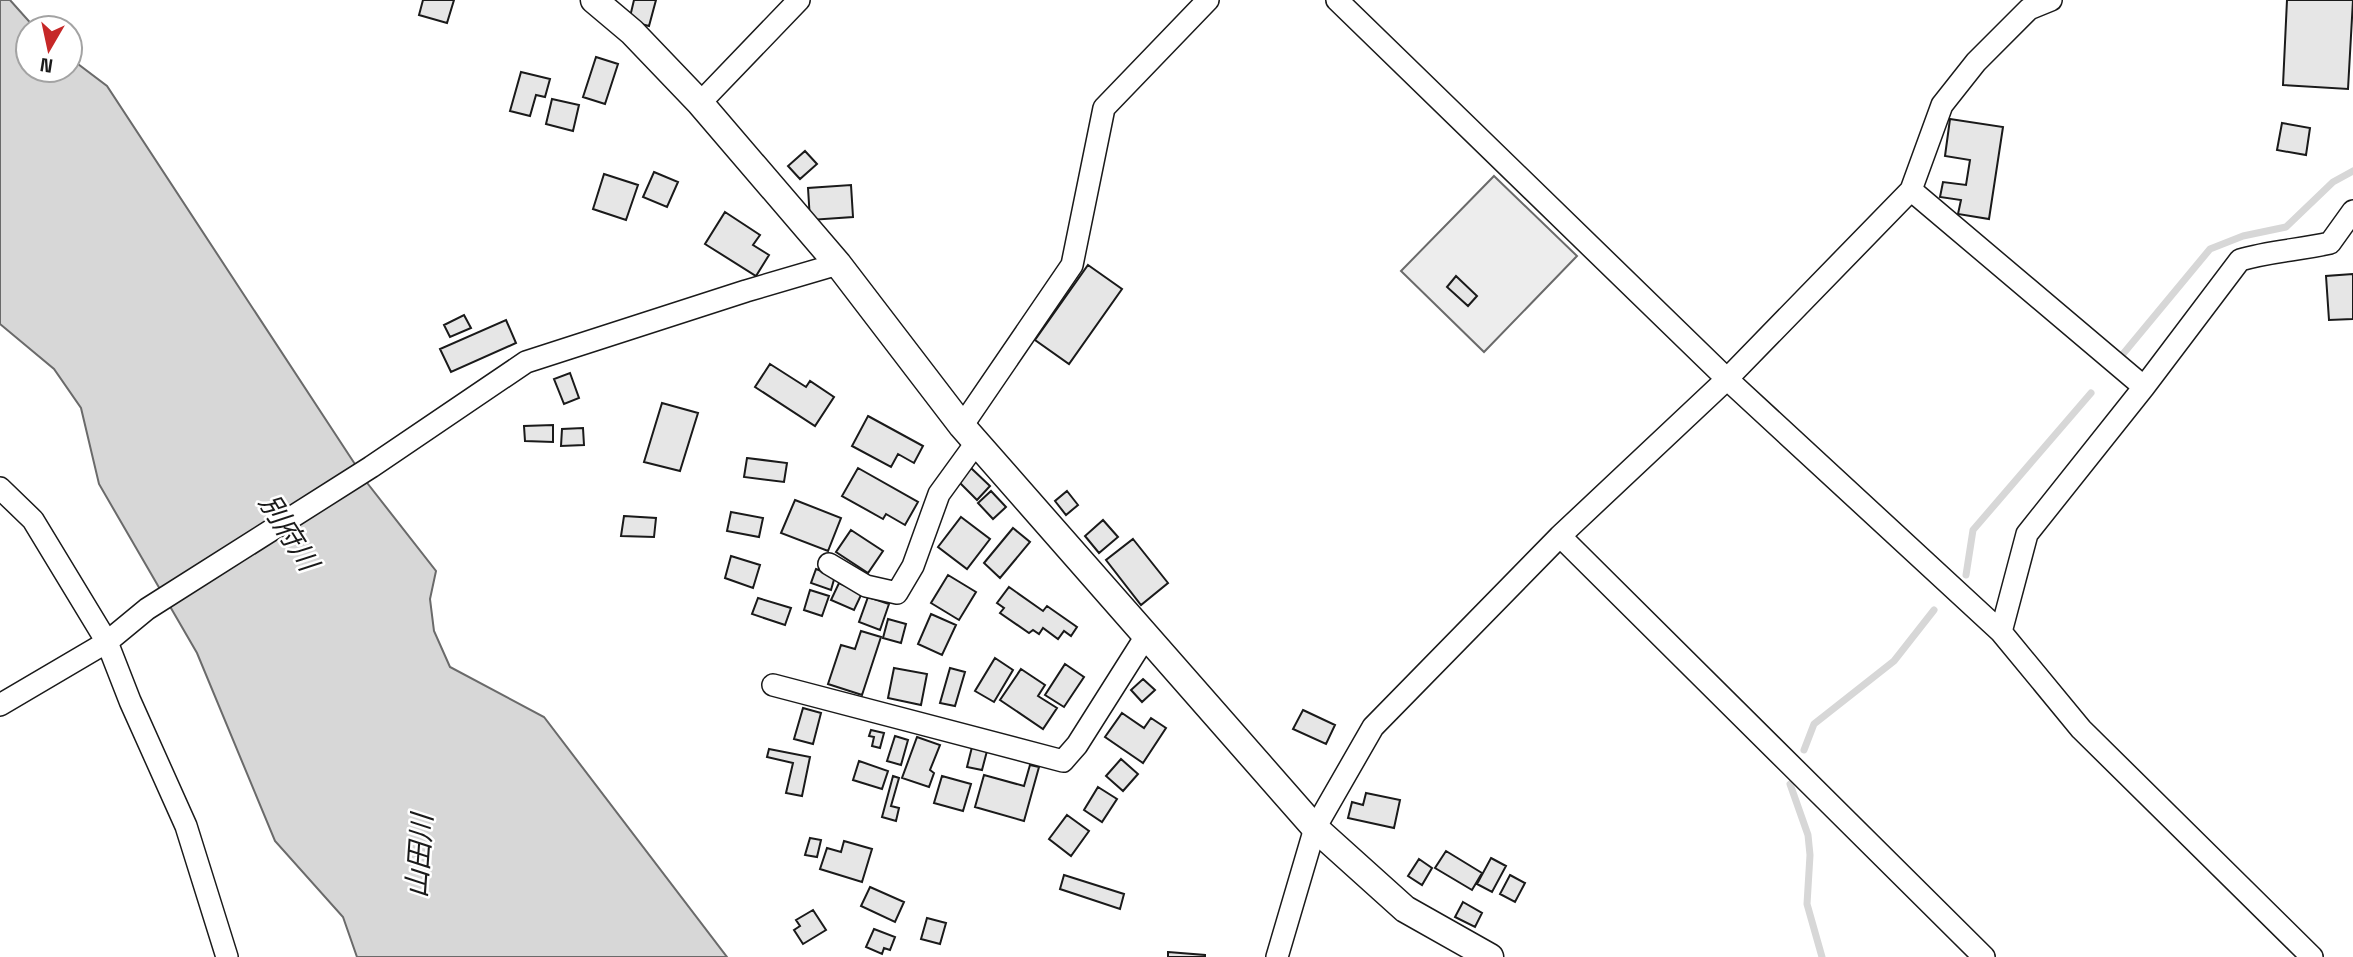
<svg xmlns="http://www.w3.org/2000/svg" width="2353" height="957" font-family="'Space Grotesk','Noto Sans JP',sans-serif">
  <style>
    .built { fill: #ededed; stroke: #6a6a6a; stroke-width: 2 }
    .water { fill: #d7d7d7; stroke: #6a6a6a; stroke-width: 2 }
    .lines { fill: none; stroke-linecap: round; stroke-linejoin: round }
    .stream { stroke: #d7d7d7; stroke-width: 7 }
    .building { fill: #e6e6e6; stroke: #1a1a1a; stroke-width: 2 }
    .minor-casing { stroke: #1a1a1a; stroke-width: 24 }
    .tertiary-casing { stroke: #1a1a1a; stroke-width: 29 }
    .minor { stroke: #fff; stroke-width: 21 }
    .tertiary { stroke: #fff; stroke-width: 26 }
    .labels { text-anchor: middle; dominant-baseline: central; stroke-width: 5; stroke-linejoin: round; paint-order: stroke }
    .water-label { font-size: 28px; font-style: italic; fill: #1a1a1a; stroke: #fff }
  </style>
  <rect width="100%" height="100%" fill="#fff"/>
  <!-- built -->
  <path class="built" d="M1494,176L1577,256L1484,352L1401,271Z"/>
  <!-- water -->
  <path class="water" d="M0,0H10L35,28H28V70H70V58L107,86L368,484L436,571L430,599L434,631L450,667L544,717L727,957H357L343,917L275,841L197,653L99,484L81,408L54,369L0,324Z"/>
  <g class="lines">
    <!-- stream -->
    <path class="stream" d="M2118,360L2210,249L2243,236L2286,227L2333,182L2353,171
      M1966,575L1973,530L2091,393
      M1804,750L1814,724L1894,661L1934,610
      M1790,784L1808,835L1810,855L1807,904L1822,957"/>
  </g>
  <!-- building -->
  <path class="building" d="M423,0H454L447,23L419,15Z
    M634,0H656L649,26L629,21Z
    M2287,0H2353L2348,89L2283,85Z
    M596,57L618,64L605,104L583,97Z
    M521,72L550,79L545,97L536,95L530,116L510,111Z
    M552,99L579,105L573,131L546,124Z
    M1950,119L2003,127L1989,219L1958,214L1961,200L1940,197L1943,182L1966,185L1970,160L1945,156Z
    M2282,123L2310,128L2306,155L2277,150Z
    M805,151L817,164L800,179L788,166Z
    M654,172L678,182L667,207L643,197Z
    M604,174L638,185L626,220L593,209Z
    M851,185L853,217L810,220L808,188Z
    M725,212L760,235L753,245L769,255L756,276L705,244Z
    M1088,265L1122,289L1069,364L1035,340Z
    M2353,274V319L2329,320L2326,276Z
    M1456,276L1477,296L1468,306L1447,287Z
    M464,315L471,328L450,337L444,325Z
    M506,320L516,343L451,372L440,349Z
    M770,364L806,387L810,381L834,397L815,426L755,387Z
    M570,373L579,398L564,404L554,379Z
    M662,403L698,413L680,471L644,462Z
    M868,416L923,446L914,463L898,454L891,467L852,446Z
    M553,425V442L525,441L524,426Z
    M583,428L584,445L561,446L562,429Z
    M747,458L787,463L784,482L744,477Z
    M858,468L918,502L905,525L886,514L883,519L842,496Z
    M971,468L990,486L977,500L958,481Z
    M991,491L1006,507L993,519L978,503Z
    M1067,491L1078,505L1066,515L1055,501Z
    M795,500L841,518L828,551L781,533Z
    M731,512L763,518L759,537L727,531Z
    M624,516L656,518L654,537L621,536Z
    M961,517L990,539L967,569L938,547Z
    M1103,520L1118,537L1099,553L1085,536Z
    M1013,528L1030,542L1000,578L984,563Z
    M851,530L883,551L868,573L836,552Z
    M1133,539L1168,583L1141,605L1106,560Z
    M731,556L760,565L753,588L725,578Z
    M816,569L835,576L831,590L811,583Z
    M948,575L976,592L959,620L931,603Z
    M839,583L862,593L854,610L831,600Z
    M1009,587L1043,611L1047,606L1077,627L1071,636L1064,631L1058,639L1043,628L1039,634L1033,630L1029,633L1000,613L1004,608L997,603Z
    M810,590L829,596L822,616L804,610Z
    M868,597L889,604L880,630L859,622Z
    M758,598L791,608L785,625L752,614Z
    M931,614L956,625L942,655L918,644Z
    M888,619L906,624L901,643L883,638Z
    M861,631L881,637L862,695L828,684L841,645L855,649Z
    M995,658L1013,670L994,702L975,691Z
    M1065,664L1084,677L1064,707L1045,695Z
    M894,668L927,674L921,705L888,698Z
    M950,668L965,672L955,706L940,703Z
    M1021,669L1045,685L1038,696L1057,708L1043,729L1000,700Z
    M1143,679L1155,690L1142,702L1131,690Z
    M803,708L821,713L813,744L794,739Z
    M1303,710L1335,725L1326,744L1293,729Z
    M1122,713L1144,728L1151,718L1166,728L1143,763L1105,737Z
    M871,730L884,733L880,748L872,746L874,737L869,736Z
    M895,736L908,740L901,765L887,761Z
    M917,737L940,745L930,770L934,773L929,787L902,778Z
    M972,747L987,751L982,770L967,767Z
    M769,749L810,757L802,796L786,793L793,763L767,757Z
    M1121,759L1138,774L1123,791L1106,776Z
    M859,761L888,771L882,789L853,780Z
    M1030,765L1039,767L1024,821L975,807L984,775L1024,786Z
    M893,776L899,778L891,806L899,808L896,821L882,817Z
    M942,776L971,784L963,811L934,803Z
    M1098,787L1117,799L1102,822L1084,810Z
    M1366,793L1400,800L1394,828L1348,818L1352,802L1363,805Z
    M1067,815L1089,831L1071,856L1049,839Z
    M810,838L821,840L817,857L805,855Z
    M844,841L872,849L862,882L820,869L827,848L841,852Z
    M1446,851L1482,873L1472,890L1435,868Z
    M1491,858L1506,866L1492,892L1477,884Z
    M1419,859L1432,868L1422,885L1408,876Z
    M1064,875L1124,894L1120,909L1060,889Z
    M1510,875L1525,883L1515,902L1500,894Z
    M870,887L904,902L895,922L861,906Z
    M1463,902L1482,913L1475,927L1455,917Z
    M813,910L826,930L803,944L794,930L800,926L796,920Z
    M927,918L946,923L940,944L921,939Z
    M874,929L895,937L890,950L884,948L882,954L866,947Z
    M1168,952L1205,955V957H1168Z"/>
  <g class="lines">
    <!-- minor casing -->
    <g class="minor-casing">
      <path id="minor" d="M2051,0L2029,9L1976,62L1942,105L1911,190L1727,379L2001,632L2081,729L2312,957
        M700,103L799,0
        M1911,190L2144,387
        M962,426L1072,265L1104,108L1208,0
        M0,488L33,520L107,642L130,701L186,826L227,957
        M1560,536L1984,957
        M829,564L866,586L897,593L913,566L939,494L976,443
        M2001,632L2027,534L2144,387L2240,260C2269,251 2300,250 2330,243L2353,211
        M773,685L1063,761L1077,745L1146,636
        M0,705L107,642L147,609L371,467L526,362L746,291L838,264
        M1277,957L1315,828L1373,727L1560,536L1727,379L1337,0"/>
    </g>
    <!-- tertiary casing -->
    <g class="tertiary-casing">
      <path id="tertiary" d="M594,0L632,32L700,103L838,264L962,426L1315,828L1405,909L1490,957"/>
    </g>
    <!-- minor -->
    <use href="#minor" class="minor"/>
    <!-- tertiary -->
    <use href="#tertiary" class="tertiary"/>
  </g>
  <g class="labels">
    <!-- water labels -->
    <g class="water-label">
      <text transform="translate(289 532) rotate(58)">別府川</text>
      <text transform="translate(419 856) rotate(-86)">山田川</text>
    </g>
  </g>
  <!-- north arrow -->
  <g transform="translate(49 49) rotate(189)"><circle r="33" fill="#ffffff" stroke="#a3a3a3" stroke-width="2"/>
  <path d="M0-5L12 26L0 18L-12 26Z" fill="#c62828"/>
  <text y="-10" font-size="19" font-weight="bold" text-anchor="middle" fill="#1a1a1a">N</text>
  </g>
</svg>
